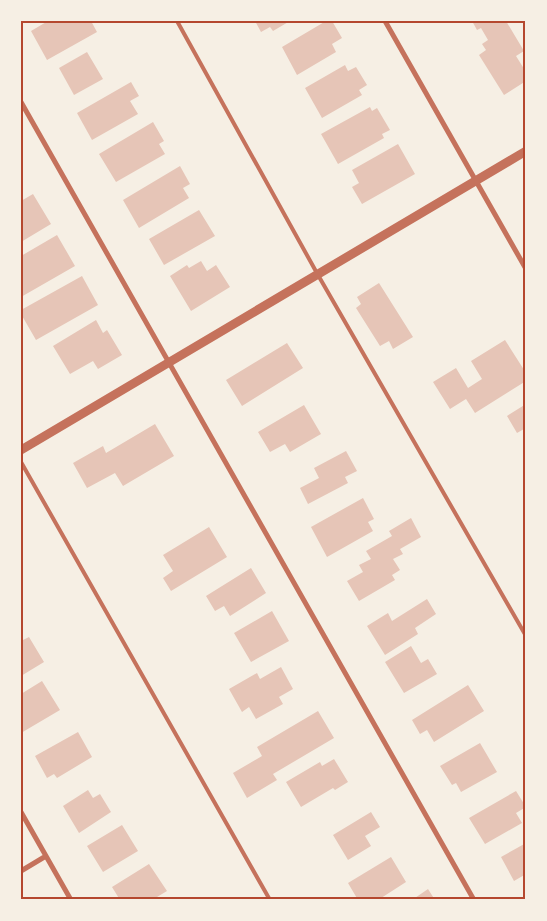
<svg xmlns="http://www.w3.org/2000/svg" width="547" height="921" font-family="'Asap Condensed',sans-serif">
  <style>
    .building { fill: #e6c5b7 }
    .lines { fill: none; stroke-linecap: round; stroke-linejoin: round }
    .service { stroke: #c5725c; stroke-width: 4 }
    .minor { stroke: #c5725c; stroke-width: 5 }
    .tertiary { stroke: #c5725c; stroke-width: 9 }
    .neatline { fill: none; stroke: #b5482f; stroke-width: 2 }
  </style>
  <rect width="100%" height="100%" fill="#f6efe4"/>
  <!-- building -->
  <path class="building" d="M48,21H91L97,32L47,60L31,31Z
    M255,21H290L273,31L270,27L261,32Z
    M326,21H332L342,38L332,44L336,52L297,75L282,47Z
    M472,21H506L524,51L516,56L526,72V81L504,95L479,55L486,50L482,44L488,40L481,28L477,30Z
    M87,52L103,79L74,95L59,68Z
    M345,65L348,71L356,67L367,85L359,90L362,95L322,118L305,88Z
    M131,82L139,96L130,101L138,114L92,140L77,113Z
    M370,107L372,111L377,108L390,130L382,134L384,138L338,164L321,134Z
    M153,122L164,141L159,144L165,154L116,182L99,154Z
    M398,144L415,174L362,204L352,187L359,183L352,170Z
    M180,166L190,184L183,188L189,198L139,228L123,200Z
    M33,194L51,224L21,242V201Z
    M199,210L215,236L164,265L149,239Z
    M57,235L75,266L21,297V256Z
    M201,261L207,271L216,265L230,287L191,311L170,276L187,265L189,268Z
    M82,276L98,305L36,340L21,314V310Z
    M379,283L413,337L393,349L389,341L380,346L356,308L361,304L357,297Z
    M96,320L103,333L107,330L122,355L98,369L93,361L70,374L53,346Z
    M505,340L526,373V381L475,413L466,399L450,409L433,382L456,368L468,388L482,379L471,361Z
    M287,343L303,368L242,406L226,380Z
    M526,404V433L524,429L517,433L507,416Z
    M304,405L321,434L290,452L285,444L270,452L258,432Z
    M155,424L174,456L123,486L115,473L87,488L73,463L103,446L106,453Z
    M346,451L357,471L345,477L348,483L308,504L300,488L319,478L314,468Z
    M363,498L374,519L368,522L373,531L327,557L311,527Z
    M411,518L421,537L400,549L403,554L393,559L400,570L392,575L395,580L359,601L347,581L363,572L359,565L371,559L366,551L392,536L389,531Z
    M209,527L227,557L171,591L163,578L173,571L163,555Z
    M251,568L266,593L230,616L224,606L215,611L206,596Z
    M427,599L436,614L415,628L418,634L385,655L367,626L388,613L392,621Z
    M272,611L289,641L251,662L234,633Z
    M29,637L44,662L21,676V641Z
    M411,646L421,663L428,659L437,674L404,693L385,662Z
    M281,667L293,689L279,697L283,704L256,719L249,707L242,712L229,689L257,673L260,679Z
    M42,681L60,710L21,733V694Z
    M468,685L484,711L434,742L427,730L420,734L412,720Z
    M318,711L334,738L273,774L277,780L247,798L233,773L262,756L257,747Z
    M78,732L92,757L57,778L54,774L47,778L35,756Z
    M480,743L497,772L461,792L456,783L452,785L440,766Z
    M334,759L348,782L335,790L333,788L301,807L286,782L320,762L322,766Z
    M88,790L93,798L100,794L111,812L79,833L63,806Z
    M516,791L526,807L516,813L522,823L485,844L469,818Z
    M371,812L380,827L365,836L371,846L348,860L333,835Z
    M122,825L138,851L103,872L87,846Z
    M526,843V874L514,881L501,857Z
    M391,857L406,882L378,900H358L348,883Z
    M149,864L167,891L152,900H120L112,887Z
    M428,889L435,900H412Z"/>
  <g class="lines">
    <!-- service -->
    <path class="service" d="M177,21L318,275L526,636
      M21,462L270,900"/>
    <!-- minor -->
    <path class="minor" d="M385,21L526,269
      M21,102L474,900
      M21,812L71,900
      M21,871L46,856"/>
    <!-- tertiary -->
    <path class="tertiary" d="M21,450L526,151"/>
  </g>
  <!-- border -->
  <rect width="547" height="921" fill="none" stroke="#f6efe4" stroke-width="45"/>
  <rect x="22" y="22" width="502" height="876" class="neatline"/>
</svg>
